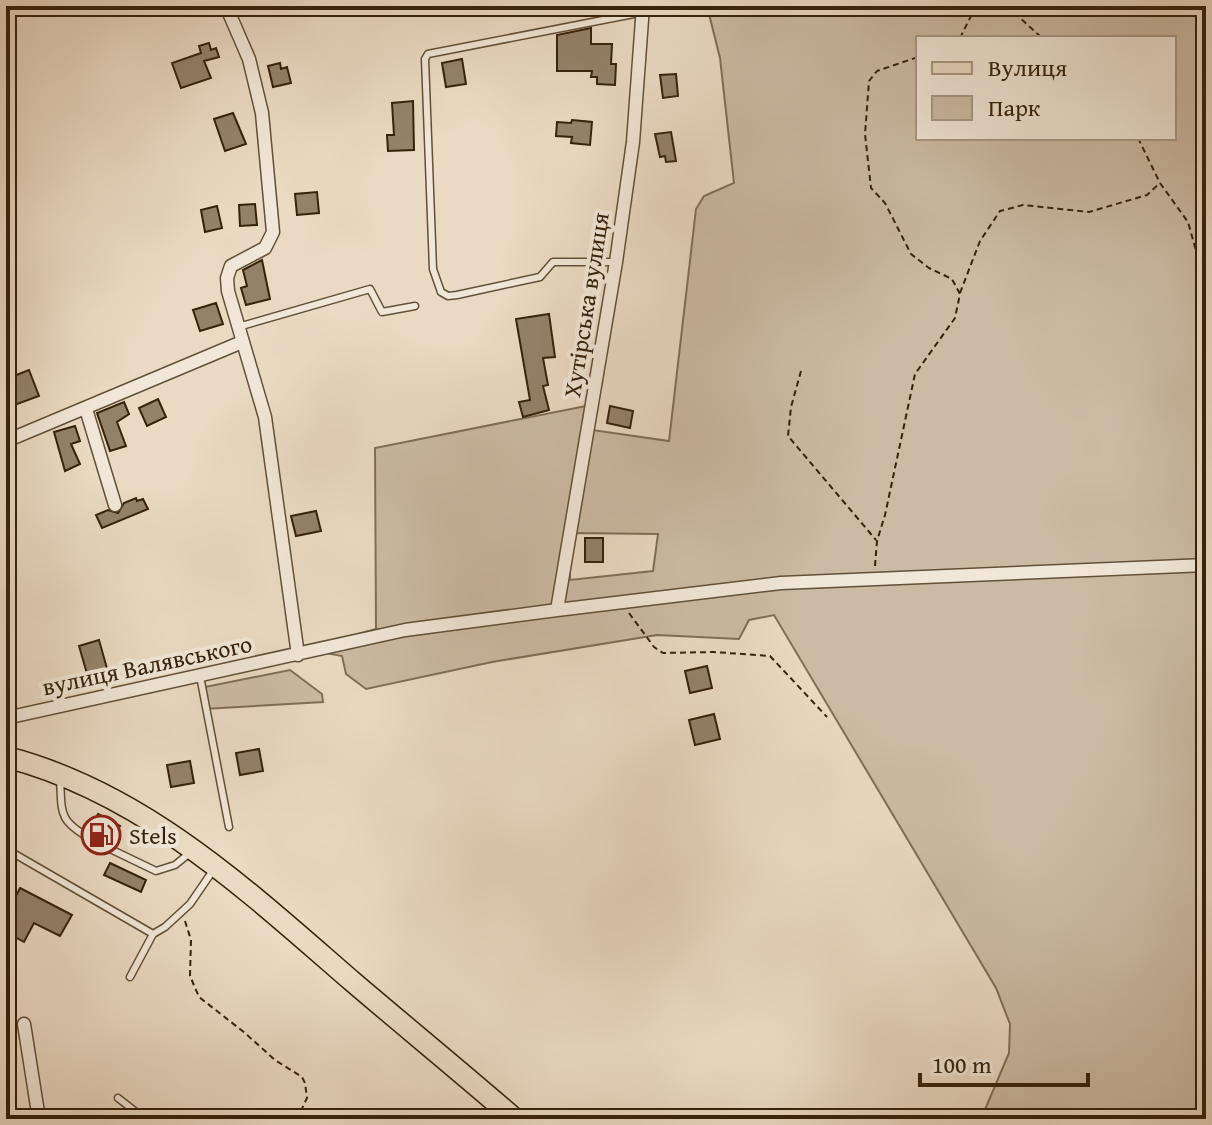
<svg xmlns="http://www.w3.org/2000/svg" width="1212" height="1125" font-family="'Gentium Book Plus',serif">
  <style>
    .green { fill: #cbbba4; stroke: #806e57; stroke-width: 2; fill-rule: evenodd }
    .building { fill: #93826a; stroke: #35220a; stroke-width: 2 }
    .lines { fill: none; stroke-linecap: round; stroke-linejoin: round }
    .service-casing { stroke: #625038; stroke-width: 9 }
    .minor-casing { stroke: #625038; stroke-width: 15 }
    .primary-casing { stroke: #35220a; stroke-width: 23 }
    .path { stroke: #35220a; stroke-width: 2; stroke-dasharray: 6 4; stroke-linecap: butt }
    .service { stroke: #f1e7d8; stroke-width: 6 }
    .minor { stroke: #f1e7d8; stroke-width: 12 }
    .primary { stroke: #eadac3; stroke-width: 20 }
    .labels { text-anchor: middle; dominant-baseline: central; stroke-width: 8; stroke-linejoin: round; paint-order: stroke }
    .street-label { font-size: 24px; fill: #35220a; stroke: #f1e7d8 }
    .poi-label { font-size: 24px; fill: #35220a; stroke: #f1e7d8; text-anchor: start }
  </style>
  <rect width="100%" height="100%" fill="#eadac3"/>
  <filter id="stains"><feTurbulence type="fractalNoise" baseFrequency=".0025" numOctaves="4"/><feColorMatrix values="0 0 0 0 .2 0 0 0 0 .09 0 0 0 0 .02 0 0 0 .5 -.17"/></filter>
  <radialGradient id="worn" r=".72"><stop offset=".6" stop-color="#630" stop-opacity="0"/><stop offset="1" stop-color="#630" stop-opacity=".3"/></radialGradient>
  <!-- green -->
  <path class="green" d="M707,6H1206V1039C1202,1049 1206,1104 1206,1119H981L1009,1053L1010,1024L996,988L774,615L749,620L739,639L657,635L492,662L366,689L346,674L342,656L305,649L376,629L375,448L596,404L592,430L669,441L696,209L704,196L734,183L720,58ZM918,38H1174V138H918ZM573,533L658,534L653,571L570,580V549Z
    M290,670L322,694L323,702L204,709L200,688Z"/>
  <!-- building -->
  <path class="building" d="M591,28V44H612L611,64H616L615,85L597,84V77H591L592,71H557V35Z
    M209,43L211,50L216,48L219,57L204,61L211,78L181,88L172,63L201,53L199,46Z
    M462,59L466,84L446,87L442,63Z
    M280,63L281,69L287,67L291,83L273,87L268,66Z
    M676,74L678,96L663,98L660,75Z
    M413,101L414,150L388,151L387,135H394L392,103Z
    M233,113L246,144L225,151L214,119Z
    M572,120L592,122L590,145L571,143L572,137L556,136L557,122L571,123Z
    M671,132L676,161L666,162L665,156L660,157L655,134Z
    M317,192L319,213L297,215L295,194Z
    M255,204L257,225L240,226L239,205Z
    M217,206L222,228L205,232L201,210Z
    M262,260L270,299L246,305L241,288L247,286L243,270Z
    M216,303L223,324L200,331L193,310Z
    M549,314L555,357L543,358L548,385L543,386L549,410L523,417L519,402L530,400L516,319Z
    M29,370L39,396L6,408V379Z
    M158,399L166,417L147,426L139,408Z
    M124,402L129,414L117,422L126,446L110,451L97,413Z
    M610,406L633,411L630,428L607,423Z
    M75,426L80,441L71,444L80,464L65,471L54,432Z
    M136,498L137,501L143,499L148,509L102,528L96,515L108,510L118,513L124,503Z
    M316,511L321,531L296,536L291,516Z
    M585,538H603V562H585Z
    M99,640L108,672L88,677L79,646Z
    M707,666L712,688L690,693L685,671Z
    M714,714L720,739L695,745L689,720Z
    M259,749L263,771L240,775L236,753Z
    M190,761L194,783L171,787L167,765Z
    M98,814L120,826L114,836L109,833L105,840L97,842L98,853L87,846L96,841L94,834L98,826L93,823Z
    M110,863L146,880L141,892L104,875Z
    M20,888L72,915L60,936L34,923L24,942L6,932V915Z"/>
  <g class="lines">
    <!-- service casing -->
    <g class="service-casing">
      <path id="service" d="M615,262H553L540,277L457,295L448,296L441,292L433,269L425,59L428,54L644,12
        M238,327L370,289L382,312L415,306
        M200,676L229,827
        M60,778C62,814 58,820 91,839
        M102,845L156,871L175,865L191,852
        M6,849L153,934
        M130,977L153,934L165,927L190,904L214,869
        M118,1098L145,1119"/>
    </g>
    <!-- minor casing -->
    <g class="minor-casing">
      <path id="minor" d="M226,6L249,59L262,113L273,232L265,248L231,266L227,278L228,291L265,417L298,655
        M86,409L115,505
        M6,441L242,342
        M557,610L616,262L633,142L643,6
        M6,718L405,630L557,610L781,583L1206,565
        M24,1024L39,1119"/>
    </g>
    <!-- primary casing -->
    <g class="primary-casing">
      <path id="primary" d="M6,757C143,792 249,892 353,982C407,1028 462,1073 515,1119"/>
    </g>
    <!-- path -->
    <path class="path" d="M1007,6L1042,38
      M960,38L976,6
      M1138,138L1160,183L1188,222L1206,286
      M960,293L980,241L1000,211L1023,205L1089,212L1147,195L1160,183
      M801,371L791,407L788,436L876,540
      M875,566L877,541L885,515L915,374L955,318L960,294L952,279L929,268L911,254L885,203L871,188L865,134L869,81L877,71L918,57
      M629,613L654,647L663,653L714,652L770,656L827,717
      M185,921L191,940L190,976L199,997L245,1033L275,1060L302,1077L305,1083L307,1098L297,1119"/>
    <!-- service -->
    <use href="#service" class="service"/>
    <!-- minor -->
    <use href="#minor" class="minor"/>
    <!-- primary -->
    <use href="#primary" class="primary"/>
  </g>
  <!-- icons -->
  <defs>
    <g id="fuel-ring" transform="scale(2)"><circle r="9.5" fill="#f1e7d8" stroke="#8f2418" stroke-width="1.5"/><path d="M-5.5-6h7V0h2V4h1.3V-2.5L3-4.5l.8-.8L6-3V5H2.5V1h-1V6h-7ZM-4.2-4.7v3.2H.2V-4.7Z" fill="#8f2418"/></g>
  </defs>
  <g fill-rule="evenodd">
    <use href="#fuel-ring" x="101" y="835"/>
  </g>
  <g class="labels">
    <!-- street labels -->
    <g class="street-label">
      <text transform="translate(586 305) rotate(-81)">Хутірська вулиця</text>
      <text transform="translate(147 665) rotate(-12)">вулиця Валявського</text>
    </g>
    <!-- poi labels -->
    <g class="poi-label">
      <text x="129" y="835">Stels</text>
    </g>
  </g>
  <!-- margin -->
  <rect width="1212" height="1125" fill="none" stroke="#eadac3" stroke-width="32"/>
  <rect x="8" y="8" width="1196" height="1109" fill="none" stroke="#35220a" stroke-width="4"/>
  <rect x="16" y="16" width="1180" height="1093" fill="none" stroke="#35220a" stroke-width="2"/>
  <!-- legend -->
  <rect x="916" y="36" width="260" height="104" fill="#f1e7d8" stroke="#a69886" stroke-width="2"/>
  <rect x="932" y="62" width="40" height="12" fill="#eadac3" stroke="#a69886" stroke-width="2"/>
  <text x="988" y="76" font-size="24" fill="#35220a">Вулиця</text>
  <rect x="932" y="96" width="40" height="24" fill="#cbbba4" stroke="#a69886" stroke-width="2"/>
  <text x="988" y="116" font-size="24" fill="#35220a">Парк</text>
  <!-- scale -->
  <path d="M920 1073v12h168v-12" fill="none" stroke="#35220a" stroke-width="4"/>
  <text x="932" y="1073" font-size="24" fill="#35220a" stroke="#f1e7d8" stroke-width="6" paint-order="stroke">100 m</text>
  <rect width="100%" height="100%" filter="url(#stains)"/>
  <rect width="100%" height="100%" fill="url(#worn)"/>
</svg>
